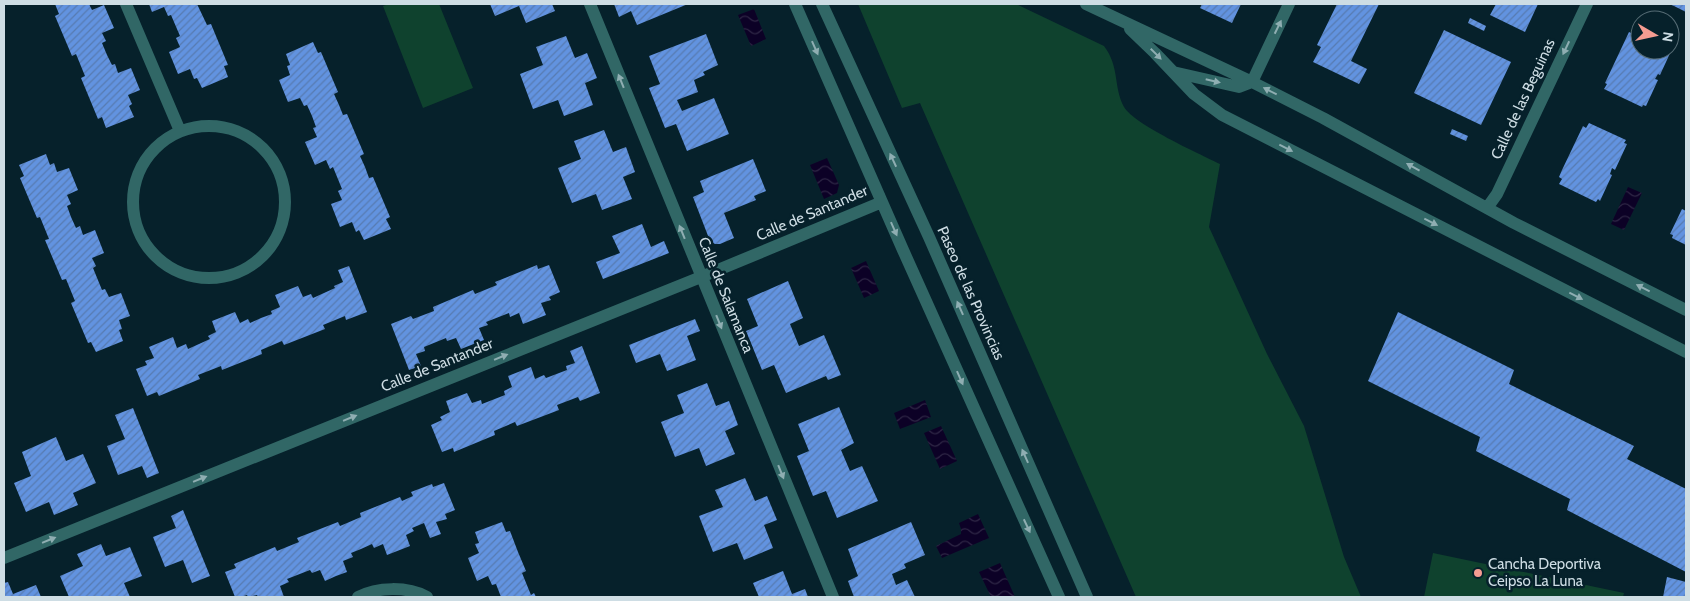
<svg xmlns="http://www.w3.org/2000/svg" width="1690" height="601" font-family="Cabin,sans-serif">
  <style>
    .green { fill: #0f422e }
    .water { fill: url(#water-waves) }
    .building { fill: url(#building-hatch) }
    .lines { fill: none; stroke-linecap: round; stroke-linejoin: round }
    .minor { stroke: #316766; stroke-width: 12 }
    .oneway { fill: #8faeb2 }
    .poi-dot { fill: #f59c91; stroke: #06212b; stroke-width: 2 }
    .labels { text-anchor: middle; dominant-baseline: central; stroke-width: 5; stroke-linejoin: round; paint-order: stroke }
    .street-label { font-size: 15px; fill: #cedde4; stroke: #06212b }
    .poi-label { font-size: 15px; fill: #cedde4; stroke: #06212b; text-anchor: start }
  </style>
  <defs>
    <pattern id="water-waves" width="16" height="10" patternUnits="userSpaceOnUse" patternTransform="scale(1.25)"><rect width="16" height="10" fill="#0c0126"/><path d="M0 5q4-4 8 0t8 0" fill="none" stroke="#2e2645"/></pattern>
    <pattern id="building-hatch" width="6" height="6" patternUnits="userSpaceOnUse" patternTransform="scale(1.25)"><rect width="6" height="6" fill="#6293e0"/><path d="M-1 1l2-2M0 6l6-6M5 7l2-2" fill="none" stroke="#577bb1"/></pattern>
  </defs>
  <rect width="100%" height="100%" fill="#06212b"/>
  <!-- green -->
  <path class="green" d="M389,4H439L473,88L423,108L383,6Z
    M858,4H1016L1104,46C1120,67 1113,86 1124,107C1135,125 1198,153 1220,164L1209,227L1267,354L1304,426L1344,557L1361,597H1136L920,103L902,108Z
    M1433,553L1624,593L1623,597H1424Z"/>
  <!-- water -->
  <path class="water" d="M754,9L766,39L751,46L738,15Z
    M827,158L839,185L837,193L824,199L810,165Z
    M1628,187L1642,193L1624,230L1611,224Z
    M866,261L879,291L864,298L851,268Z
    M925,400L931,417L900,429L894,413Z
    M941,426L957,461L940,469L924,433Z
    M978,514L989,538L942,558L936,546L961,534V529L959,523Z
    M1000,563L1015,597H991L979,572Z"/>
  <!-- building -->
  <path class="building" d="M55,4H89L92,10L104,5L114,28L102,33L106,41L102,43L107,55L112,65L115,64L118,73L131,68L140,90L128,95L132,104L129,106L134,117L106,128L102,117L98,119L81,78L85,76L76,54L72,56L55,16L59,14Z
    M149,4H197L207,25L211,24L228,65L224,66L228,77L202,88L197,78L194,79L190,69L178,74L169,52L180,47L176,38L180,36L171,15L168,16L164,7L152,12Z
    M490,4H552L555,11L526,23L519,6L495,16Z
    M614,4H688L637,25L631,11L619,17Z
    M1202,4H1241L1232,23L1200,8Z
    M1337,4H1379L1351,61L1367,69L1359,84L1313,62L1321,47L1317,45Z
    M1496,4H1538L1525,32L1490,15Z
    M1669,4H1686V12L1674,6Z
    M1470,18L1486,26L1484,31L1468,23Z
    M1634,28L1640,30V50H1670V48L1672,49L1660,75L1658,74L1655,79L1658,80L1646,106L1643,105L1642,107L1604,89L1607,84L1605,83L1629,32L1631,33Z
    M1444,30L1511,62L1481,125L1414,93Z
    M706,34L718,65L703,72L705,75L694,80L698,92L677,100L682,111L714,98L729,134L687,151L676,124L665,128L649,88L660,84L649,56Z
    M566,36L575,58L587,53L597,78L585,83L593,105L564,116L558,100L533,109L520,74L543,65L536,47Z
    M313,42L318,53L321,52L338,92L334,94L339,105L343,115L347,114L364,154L360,156L365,167L369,178L373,177L390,217L386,219L391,229L364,240L359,230L356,232L352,222L340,227L331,204L342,200L338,191L342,189L333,167L330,169L326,160L315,165L305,142L317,137L313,128L316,127L312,116L307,105L304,106L300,98L288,102L279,80L290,75L287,66L290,65L286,54Z
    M1589,123L1626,140L1624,143L1627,144L1615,170L1612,168L1610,174L1612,175L1600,201L1598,199L1596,202L1559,184L1562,179L1559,177L1562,170L1583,126L1586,128Z
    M1452,129L1468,136L1466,141L1450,134Z
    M604,130L613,152L626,147L635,172L623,177L632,199L602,210L596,194L572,203L558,168L581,159L574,141Z
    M46,154L50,165L54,163L57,172L69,168L78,190L67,195L71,204L67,206L71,217L76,228L80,226L83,235L95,230L104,253L92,258L96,266L93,268L102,290L105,289L109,297L121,293L130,316L119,320L122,329L119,330L123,341L96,352L91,342L88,343L71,303L75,301L66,279L62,280L45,240L49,239L40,217L37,218L20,178L24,176L19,165Z
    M753,159L766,191L754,196L756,200L724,213L734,238L720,244H715L710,241L693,197L704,192L700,181Z
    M1682,209L1686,211V245L1672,238L1673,235L1670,234Z
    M642,224L651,247L664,241L669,253L603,279L596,262L620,253L612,236Z
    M537,265L538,269L549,265L560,292L549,297L551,300L541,303L546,315L523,324L519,313L510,317L509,313L486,322L488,325L479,328L484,340L461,349L456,338L447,341L446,338L424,347L425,351L416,354L421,366L409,370L391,324L411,316L413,319L434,311L433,307L473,290L475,294L497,285L495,282Z
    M349,266L367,312L346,320L345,316L323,325L325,329L284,345L282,341L261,350L262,354L222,370L221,366L198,375L200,379L159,396L157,392L147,396L136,369L147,365L145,361L154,358L149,347L173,337L177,348L186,344L188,349L210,339L208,336L216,332L212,321L235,312L240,323L248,319L250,323L261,318L272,314L271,311L280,307L275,295L298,286L303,297L311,294L313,298L335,288L334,286L343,282L338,270Z
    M788,281L803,318L790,324L799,346L824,335L841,375L828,380L826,376L786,393L774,365L762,370L746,331L758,326L747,299Z
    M1398,312L1514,370L1509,384L1634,446L1627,459L1686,489V572L1567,510L1570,499L1476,451L1480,437L1368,381Z
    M695,319L700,331L687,336L696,360L667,371L660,354L636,363L629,345Z
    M582,346L600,393L580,401L578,397L557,405L559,410L517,426L515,422L494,431L495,435L454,452L453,448L442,452L431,425L442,420L440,417L450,412L446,401L467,393L472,403L481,400L482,404L505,395L504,391L512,387L508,376L531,367L535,379L544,375L546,378L567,370L566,366L575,363L570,351Z
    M707,383L716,406L729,401L738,425L725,431L735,454L706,466L699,448L675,457L661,422L684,413L677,395Z
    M839,407L854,443L841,450L850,471L862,466L878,501L837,518L826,491L813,496L797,456L809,451L798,424Z
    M133,408L159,473L147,478L142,466L118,475L107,446L125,439L115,415Z
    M56,437L66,461L83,454L96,483L73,493L78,505L54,515L49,502L26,512L14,483L31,476L22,452Z
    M745,478L755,501L767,496L777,520L764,525L773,548L744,560L737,543L713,552L699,516L723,507L715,490Z
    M444,483L455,510L445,514L447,519L436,522L441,534L430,538L424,523L412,528L414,531L406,535L410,546L387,555L383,544L374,548L372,544L361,549L351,553L353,557L343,561L347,572L336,576L325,581L320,570L312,573L310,570L287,579L289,582L280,586L284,597H258L257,595L248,597L247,595L241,597H235L225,572L236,568L234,564L275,547L277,551L299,542L297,538L338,522L340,526L361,517L360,513L400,497L402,501L413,496L411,492L432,484L433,487Z
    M183,510L210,576L192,583L183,560L165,567L153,537L176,528L171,516Z
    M502,522L506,532L510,531L518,552L526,571L522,573L531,595L534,593L536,597H501L496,584L492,585L488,576L477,581L468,558L479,553L475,544L479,543L475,532Z
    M911,522L925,555L904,564L906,568L892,574L896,585L907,580L915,597H854L848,581L858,576L848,549Z
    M101,544L106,556L130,547L142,576L124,583L130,597H69L60,576L83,566L77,554Z
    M783,571L792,594L805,589L808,597H759L753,583Z
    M1667,577L1686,582V597H1663Z
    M8,582L13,594L36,585L41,597H4V583Z"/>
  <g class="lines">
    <!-- minor -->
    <path class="minor" d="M126,4L180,131
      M590,4L833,597
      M795,4L903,250L1059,597
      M822,4L929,237L1087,597
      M1086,4L1252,82L1323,118L1514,223L1686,310
      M1130,29L1155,53L1194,94L1222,115L1686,352
      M1173,72L1239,87L1252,82L1289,4
      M133 202a76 76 0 1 1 152 0a76 76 0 1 1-152 0Z
      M1487,208L1497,194L1587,4
      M4,558L701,277L882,202
      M358,597C377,587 407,586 427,597"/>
  </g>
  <!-- one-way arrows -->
  <defs><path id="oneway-solid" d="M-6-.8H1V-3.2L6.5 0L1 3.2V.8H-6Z" transform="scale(1.25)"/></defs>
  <g class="oneway">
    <use href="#oneway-solid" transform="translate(1278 27) rotate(-64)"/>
    <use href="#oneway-solid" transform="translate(815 48) rotate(66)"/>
    <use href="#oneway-solid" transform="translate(1566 48) rotate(115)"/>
    <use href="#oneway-solid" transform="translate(1156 54) rotate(45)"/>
    <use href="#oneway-solid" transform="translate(621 81) rotate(-112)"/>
    <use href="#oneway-solid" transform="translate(1213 81) rotate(13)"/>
    <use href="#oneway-solid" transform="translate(1270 91) rotate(-153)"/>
    <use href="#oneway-solid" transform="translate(1286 148) rotate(27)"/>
    <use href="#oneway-solid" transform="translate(893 160) rotate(-115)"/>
    <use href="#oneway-solid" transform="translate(1413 167) rotate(-151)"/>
    <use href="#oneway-solid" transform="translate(1431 222) rotate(27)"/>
    <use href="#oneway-solid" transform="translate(894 229) rotate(66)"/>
    <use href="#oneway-solid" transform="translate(682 232) rotate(-112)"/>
    <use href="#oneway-solid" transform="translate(1643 288) rotate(-153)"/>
    <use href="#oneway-solid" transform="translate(1576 296) rotate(27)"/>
    <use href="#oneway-solid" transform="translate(960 308) rotate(-114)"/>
    <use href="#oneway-solid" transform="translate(719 322) rotate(68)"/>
    <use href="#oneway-solid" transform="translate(501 357) rotate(-22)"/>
    <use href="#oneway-solid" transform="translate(960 378) rotate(66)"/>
    <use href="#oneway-solid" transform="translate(350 418) rotate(-22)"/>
    <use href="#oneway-solid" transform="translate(1025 456) rotate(-114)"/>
    <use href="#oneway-solid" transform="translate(781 472) rotate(68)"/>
    <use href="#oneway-solid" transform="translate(200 479) rotate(-22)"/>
    <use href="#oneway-solid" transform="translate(1027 526) rotate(65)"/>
    <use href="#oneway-solid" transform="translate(49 540) rotate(-22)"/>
  </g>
  <!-- markers -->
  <circle class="poi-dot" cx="1478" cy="573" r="5"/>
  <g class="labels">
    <!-- street labels -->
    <g class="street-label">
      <text transform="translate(1523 99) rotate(-65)">Calle de las Beguinas</text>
      <text transform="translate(812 213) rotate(-23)">Calle de Santander</text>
      <text transform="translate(971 293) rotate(66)">Paseo de las Provincias</text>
      <text transform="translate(726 295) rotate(68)">Calle de Salamanca</text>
      <text transform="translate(437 365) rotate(-22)">Calle de Santander</text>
    </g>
    <!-- poi labels -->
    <g class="poi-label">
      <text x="1488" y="564">Cancha Deportiva<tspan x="1488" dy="17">Ceipso La Luna</tspan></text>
    </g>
  </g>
  <!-- border -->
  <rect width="1690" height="601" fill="none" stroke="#cedde4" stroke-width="10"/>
  <!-- north arrow -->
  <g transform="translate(1655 35) rotate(99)"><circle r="24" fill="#06212b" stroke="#566c75"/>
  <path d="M0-4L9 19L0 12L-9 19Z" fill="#f59c91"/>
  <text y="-8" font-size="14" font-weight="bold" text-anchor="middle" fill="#cedde4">N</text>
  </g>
</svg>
